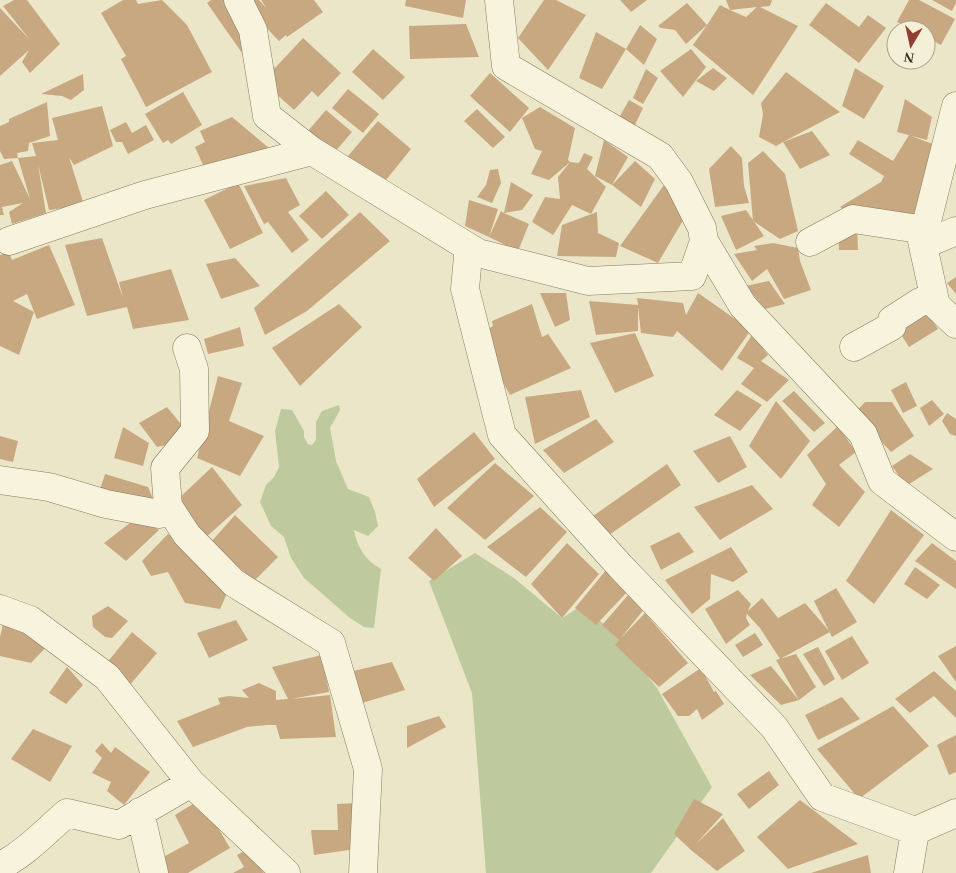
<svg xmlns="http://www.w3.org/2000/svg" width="956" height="873" font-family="Georgia,serif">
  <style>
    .green { fill: #beca9d }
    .building { fill: #c7a881; fill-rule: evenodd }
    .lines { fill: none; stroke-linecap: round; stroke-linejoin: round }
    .minor-casing { stroke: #877a5f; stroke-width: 29 }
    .minor { stroke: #f7f3dc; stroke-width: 28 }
  </style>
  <rect width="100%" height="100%" fill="#ece6c9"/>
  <!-- green -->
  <path class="green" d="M339,405L340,410L330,428L336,461L348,489L369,497L375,512L378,526L368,536L354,530C357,547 366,561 381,569L374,628L364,627L350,618L304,578L291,558L284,537L271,526L260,502L266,485L274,477L279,467L275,431L281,409L292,410L304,431V437L308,444L312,445L316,440V422L322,411Z
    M475,553L514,578L562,618L584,604L621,642L657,688L712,787L651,873H486L472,693L429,581Z"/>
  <!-- building -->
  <path class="building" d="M14,0H27L60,44L30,73L22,62L29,50L0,76V8L30,40L3,6Z
    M123,0H136L138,4L162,0L187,25L212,72L146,107L121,59L126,56L101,13Z
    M211,0H237L247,60L207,3Z
    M240,0H259L267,9L261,0H314L323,12L287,37L286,35L279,41Z
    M406,0H466L463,18L405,6Z
    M544,0H556L586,15L548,70L518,38Z
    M620,0H647L631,12Z
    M726,0H772L770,6L760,7L798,26L753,95L693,45L707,25L686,44L675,30L661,28L658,26L687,3L707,25L720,5L730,10ZM757,7L746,17L730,10Z
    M909,0H919L955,19L941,45L926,37V30H912L897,22Z
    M932,0H956V3L952,11Z
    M826,3L859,27L868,15L886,28L859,63L809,25Z
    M466,24L479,57L410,59L409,26Z
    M640,25L657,39L644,65L626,49Z
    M596,32L626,49L602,89L579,78Z
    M303,38L341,73L318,97L312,91L294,110L254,74L267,61L275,68Z
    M373,49L405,77L383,100L352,72Z
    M691,49L706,67L683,97L660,71Z
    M713,68L727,78L714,91L696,81Z
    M855,68L884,86L864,119L842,106Z
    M646,69L658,78L643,104L633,98Z
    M786,72L840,112L783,142L812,131L830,155L800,169L783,142L776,146L759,137L763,114L761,103Z
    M490,73L529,108L510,132L470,96Z
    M83,74L84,90L71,100L62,96L41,94Z
    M348,89L379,114L363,133L332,108Z
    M183,92L202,125L171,144L168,140L163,143L145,114Z
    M905,99L932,117L927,140L897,132Z
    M629,100L643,108L634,127L620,116Z
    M47,102L50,136L29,143L28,151L17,153L18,158L4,159L0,151V126L9,122V119Z
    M102,106L113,146L74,165L69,157L84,205L49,210L38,164L46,213L12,224L9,212L23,203L2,207L4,215H0V165L12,161L30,199L18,158L36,156L32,143L58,140L52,118Z
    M540,107L575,128L568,160L570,162L549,180L531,174L542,151L535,149L522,118Z
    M477,109L505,137L493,148L464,121Z
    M326,110L352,132L334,153L308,131Z
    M232,117L269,148L208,176L195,147L205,142L200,131Z
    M378,121L411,149L382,185L347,157Z
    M126,122L132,133L146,125L154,140L128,154L122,142H116L110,130Z
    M909,135L943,148L922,228L853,216L840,207L881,182L884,176L849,154L858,140L893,161Z
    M604,140L628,157L612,185L595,176Z
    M731,146L742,158L744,186L749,203L715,207L709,169Z
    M763,151L785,174L798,231L780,239L753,221L748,163Z
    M584,153L593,157L587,169L606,187L591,214L572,205L553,235L532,222L545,197L560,199L558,177L570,162L579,163Z
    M635,161L655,179L641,207L612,185Z
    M498,169L501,183L492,203L477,197L486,185L490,170Z
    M286,178L300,205L288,212L309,240L292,253L268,222L264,224L244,186Z
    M511,182L533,195L522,210L504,213L529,224L518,251L489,237L501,211L504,213Z
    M238,183L263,233L230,249L204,200Z
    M664,185L685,217L658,263L620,246Z
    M326,191L349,215L322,239L299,216Z
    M469,200L498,209L489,237L465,226Z
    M746,210L764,236L736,250L721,216Z
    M360,212L390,241L307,311L265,335L254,308Z
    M597,212L598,233L619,243L616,257L557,256L562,225Z
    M857,227L858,250H839L838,228Z
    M102,238L123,298L119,282L171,269L189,320L133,329L127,307L87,316L65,245Z
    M773,243L798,248L800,261L811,290L784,299L767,269L752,281L734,254L757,250L754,246Z
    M49,245L75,305L37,319L27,294L13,301L34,312L19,355L0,346V255L9,252L12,260Z
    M235,258L260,286L221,299L206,264Z
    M956,277V294L947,283Z
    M769,281L785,304L765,309L746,286Z
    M540,293H566L570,320L555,327Z
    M698,293L751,330L722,371L677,331L673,337L641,333L638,307V331L596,335L589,301L638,305L637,298L683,303L686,315Z
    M920,302L938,329L909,347L892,320Z
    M339,304L362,327L300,386L272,348Z
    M532,304L542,337L548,334L571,368L510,395L492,362L480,334L493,326L492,321Z
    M240,327L244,346L208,354L204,339Z
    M635,333L654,376L615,393L590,343Z
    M752,335L768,355L761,361L789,380L767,402L741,384L754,368L737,358Z
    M218,376L242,383L229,421L264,436L240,476L197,458Z
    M906,382L917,406L903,413L891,390Z
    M581,390L590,417L535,444L525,397Z
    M737,390L762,405L740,431L714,415Z
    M794,391L825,423L814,432L782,401Z
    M932,400L944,414L929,426L920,408Z
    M776,401L810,441L781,479L749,446Z
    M865,402H892L914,436L891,452L870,429L849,419Z
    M167,407L185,429L176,443L157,447L139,423Z
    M947,413L956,419V436L950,434L942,421Z
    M596,419L614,442L564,473L543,450Z
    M838,426L856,452L839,465L865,492L839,527L812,505L826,484L807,455Z
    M123,427L149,443L143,466L114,458Z
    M474,432L495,459L434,507L417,479Z
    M0,436L18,441L13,462L0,459Z
    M730,436L747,467L718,483L693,451Z
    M910,454L933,469L906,486L892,466Z
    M495,463L534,496L485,540L447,508Z
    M667,464L681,485L609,535L593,516Z
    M212,467L242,505L204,539L175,502Z
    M105,474L148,487L157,508L98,496Z
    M752,485L773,509L720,540L694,507Z
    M540,507L567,532L526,577L487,547Z
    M891,510L924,535L874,604L846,581Z
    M235,515L278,557L254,581L211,542Z
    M139,516L159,530L126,561L104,543Z
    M436,528L462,556L434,581L408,558Z
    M679,532L694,552L661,570L650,546Z
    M168,534L187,549L229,589L220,609L185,603L168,572L151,576L142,561Z
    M567,543L599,574L562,618L531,584Z
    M932,543L956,561V589L915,561Z
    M731,547L748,572L733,582L711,574L710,599L692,614L665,580Z
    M915,567L940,585L927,599L904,584Z
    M607,569L628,591L596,625L575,608Z
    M836,588L857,622L832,637L814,601Z
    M738,590L751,604L748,611L762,598L778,618L805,603L830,632L780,659L760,628L747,614L746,618L750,625L726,644L705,609Z
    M629,594L645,608L621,638L645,613L688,663L659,687L615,645L619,640L602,625Z
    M108,606L128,621L112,638L105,637L93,627L92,616Z
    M236,620L248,640L209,658L197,633Z
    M3,624L50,643L31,663L0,656V637Z
    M132,632L157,653L129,686L105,665Z
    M755,633L763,645L743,657L735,645Z
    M852,636L869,663L842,680L825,651Z
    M956,646V682L938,656Z
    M818,647L835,679L824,686L803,654Z
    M796,654L816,687L799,700L776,660Z
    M322,655L329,692L291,699L330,695L336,737L280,739L276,725H267L247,727L193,747L177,721L220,704L218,698L229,696L249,698L242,690L259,683L276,691V700L288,699L272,667Z
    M392,662L405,690L362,703L353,671Z
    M771,666L798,699L799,700L781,705L750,675Z
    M67,667L83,685L66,704L49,693Z
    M701,668L714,692L716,691L724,704L702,720L697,709L689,716H678L662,694Z
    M934,671L956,691V718L934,696L910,713L895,699Z
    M842,697L860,719L818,740L805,715Z
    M893,706L929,746L859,799L817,749Z
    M439,716L446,727L407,748V726Z
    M33,729L72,746L50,782L11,759Z
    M956,735V772L949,775L937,745Z
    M102,743L111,753L115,747L150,772L124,805L107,791L111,782L92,773L102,758L95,751Z
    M769,771L779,785L749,809L737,794Z
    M201,799L230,848L188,873H165L162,871L165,856L189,843L175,815Z
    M694,799L723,814L696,844L723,818L745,851L717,871L691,850L674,834Z
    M800,800L858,844L788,869L757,837Z
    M359,803L363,848L314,855L311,830H338L337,804Z
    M246,850L264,873H233L244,867L237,855Z
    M868,855L871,873H811Z"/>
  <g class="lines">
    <!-- minor casing -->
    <g class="minor-casing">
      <path id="minor" d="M238,0L253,30L267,116L312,151L478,253L588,281L692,276L704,241
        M499,0L506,66L660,156L679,182L702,228L704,241L743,306L863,434L882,481L956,537
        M956,106L922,241L936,305L956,324
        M9,241L145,195L312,151
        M810,242L853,219L925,230
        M923,245L956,231
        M478,253L468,256L465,289L502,435L620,566L774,727L822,797L915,831L956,813
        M854,347L892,326V320L920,302L934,296
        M187,348L194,369L195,431L165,468L168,506L187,535L234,583L331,643L368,769L363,873
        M0,480L49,487L106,504L159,514L168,506
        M0,609L30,620L107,677L191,783L286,873
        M140,812L154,873
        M0,866C25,854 46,831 67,813L119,825L191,783
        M908,873L915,831"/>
    </g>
    <!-- minor -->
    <use href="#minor" class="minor"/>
  </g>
  <!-- north arrow -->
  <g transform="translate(911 45) rotate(189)"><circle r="24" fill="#f4f0d8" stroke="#a9a38f"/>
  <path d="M0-4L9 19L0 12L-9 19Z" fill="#923f33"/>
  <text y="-8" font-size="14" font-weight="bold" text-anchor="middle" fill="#393021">N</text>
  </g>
</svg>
